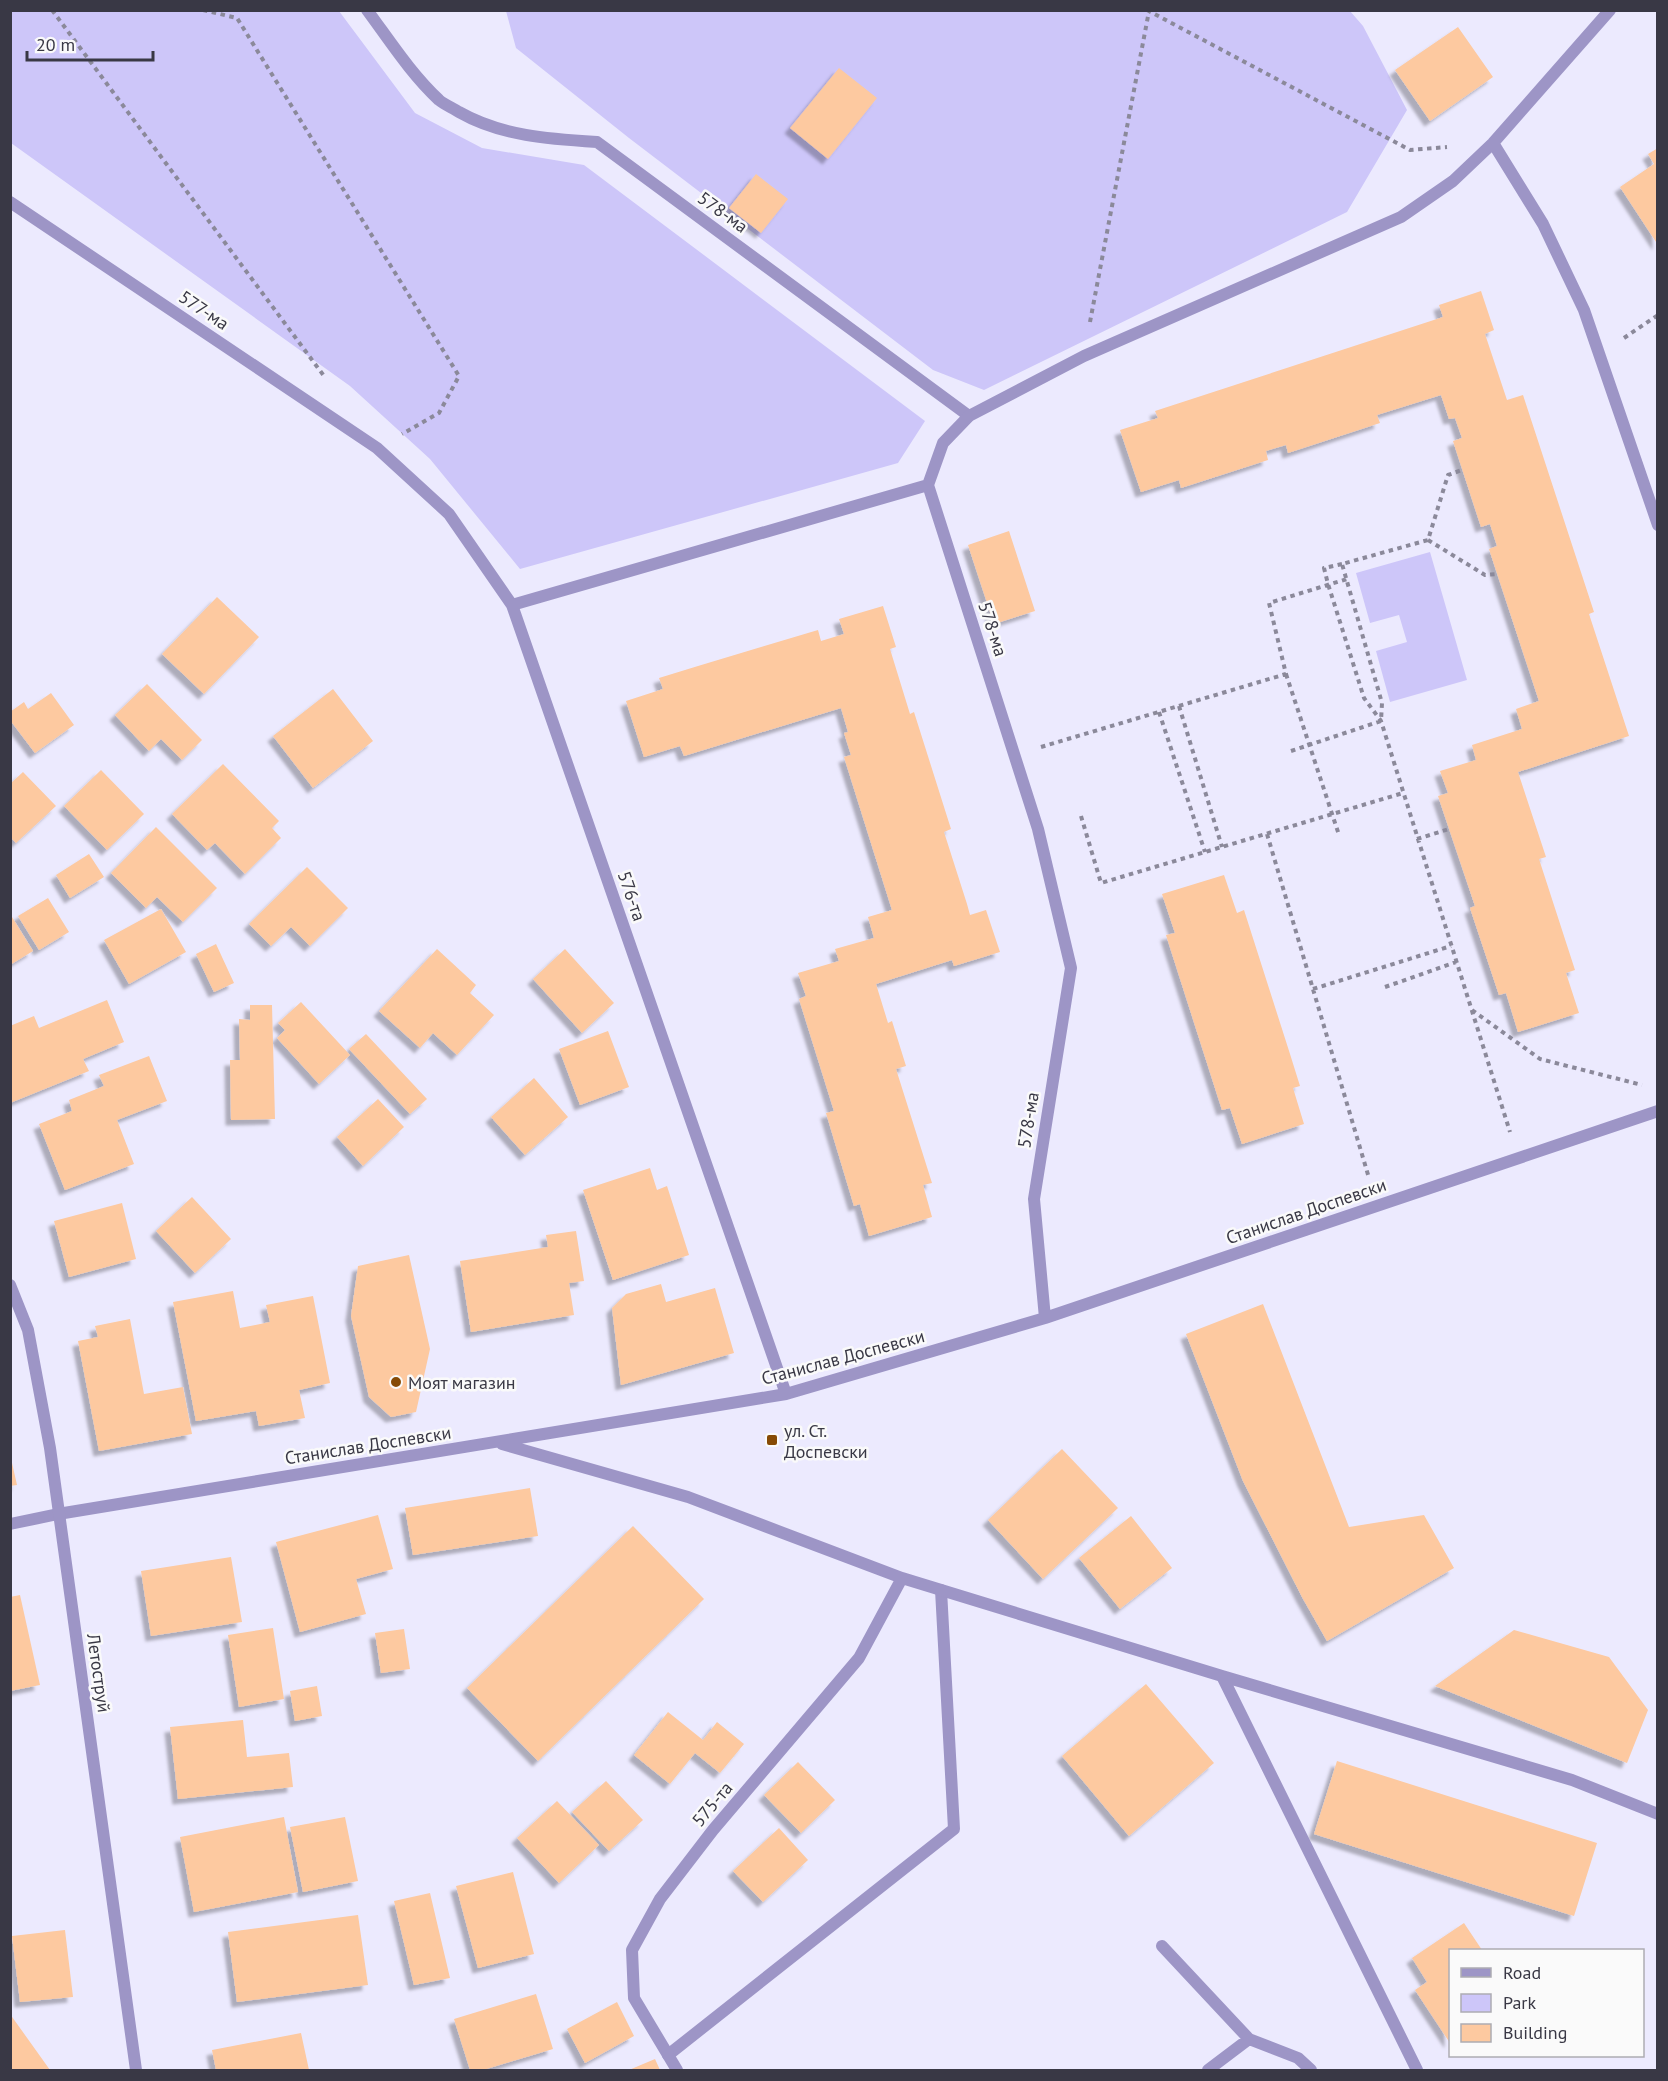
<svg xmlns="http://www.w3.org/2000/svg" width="1668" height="2081" font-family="'PT Sans',sans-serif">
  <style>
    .green { fill: #cdc6f9 }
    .building { fill: #fdc9a0; filter: url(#shadow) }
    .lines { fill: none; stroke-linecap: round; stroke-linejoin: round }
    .path { stroke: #8b899a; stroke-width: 4; stroke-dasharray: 4.5 4.5; stroke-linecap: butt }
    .service { stroke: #9d95c6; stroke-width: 12 }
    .minor { stroke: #9d95c6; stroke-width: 12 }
    .tertiary { stroke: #9d95c6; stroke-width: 12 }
    .poi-dot { fill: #864a05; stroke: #fafafa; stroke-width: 2 }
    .labels { text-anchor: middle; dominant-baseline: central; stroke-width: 5; stroke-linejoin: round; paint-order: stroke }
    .street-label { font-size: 18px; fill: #393845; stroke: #fafafa }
    .poi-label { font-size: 18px; fill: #393845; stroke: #fafafa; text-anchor: start }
  </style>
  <defs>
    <filter id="shadow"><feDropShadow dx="-5.5" dy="5.5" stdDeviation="1.5" flood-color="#0004"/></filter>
  </defs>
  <rect width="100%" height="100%" fill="#eceafe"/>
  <!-- green -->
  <path class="green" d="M11,10L339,11L415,113L482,148L584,165L925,421L898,463L520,569L430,459L350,386L11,143Z
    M506,11H1350L1363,26L1407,110L1347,212L984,390L933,370L629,138L516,48Z
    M1430,552L1467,680L1390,702L1376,651L1407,642L1399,615L1370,623L1356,573Z"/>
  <!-- building -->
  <path class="building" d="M1458,27L1493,77L1430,121L1395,70Z
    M839,68L877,98L828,159L790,128Z
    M1658,148V245L1620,187L1654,164L1648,154Z
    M756,174L788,199L761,233L729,208Z
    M1481,291L1494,330L1485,334L1507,400L1523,395L1594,612L1589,614L1629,736L1518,772L1546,857L1539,859L1575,970L1566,973L1579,1013L1518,1032L1506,993L1499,995L1470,908L1475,906L1438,796L1448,793L1440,771L1476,760L1472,745L1522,729L1516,709L1539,701L1489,549L1497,546L1490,524L1481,527L1453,441L1462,438L1455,418L1449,419L1441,395L1377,415L1380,423L1288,453L1286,445L1266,451L1268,460L1181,488L1179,480L1141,492L1120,430L1158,418L1155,411L1443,317L1439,305Z
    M1009,531L1035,611L994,624L968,545Z
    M217,597L259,637L204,694L162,654Z
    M883,606L896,647L890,649L910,714L914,712L951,829L944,832L967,904L970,915L986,910L1000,952L954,966L952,960L876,984L888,1023L892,1021L906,1066L896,1069L932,1183L923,1185L932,1217L869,1236L860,1204L854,1206L826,1113L834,1111L799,999L806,996L798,973L839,961L835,949L874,938L868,917L892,910L844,757L851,755L844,733L848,732L841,708L684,756L680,746L644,757L626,701L663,689L659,678L698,666L818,630L821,641L844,634L839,619Z
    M147,684L202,740L182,760L161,739L149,751L115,715Z
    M333,689L373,741L313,788L273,736Z
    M51,693L74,725L35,753L10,720V712L24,702L28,709Z
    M223,764L279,821L272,828L281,838L245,874L215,843L207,850L172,814Z
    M101,770L144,814L107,850L64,806Z
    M23,772L56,806L16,843L10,837V784Z
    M156,827L217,888L183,922L157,897L146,908L111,873Z
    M89,854L104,877L70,898L56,875Z
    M307,867L348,908L310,946L291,927L271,946L249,924Z
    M1224,875L1237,913L1244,910L1290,1054L1300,1086L1293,1088L1304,1124L1242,1144L1230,1108L1222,1110L1166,935L1175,933L1162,894Z
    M48,898L69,932L39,950L18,916Z
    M161,909L186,952L129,984L104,940Z
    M12,917L33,951L10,965V918Z
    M216,944L234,983L214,992L196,954Z
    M437,949L476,985L470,993L494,1015L457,1055L433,1033L420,1048L379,1011Z
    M565,949L614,1003L582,1033L533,979Z
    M107,1000L124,1042L83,1059L89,1071L10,1103V1026L34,1016L39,1028Z
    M301,1002L350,1055L319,1084L277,1038L285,1030L278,1023Z
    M250,1005H272L275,1119L231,1120L230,1060H240L239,1019L250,1020Z
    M608,1031L629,1087L580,1105L559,1049Z
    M366,1034L427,1099L410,1114L349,1049Z
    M149,1056L167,1101L117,1120L134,1164L65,1190L39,1124L72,1111L69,1100L104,1086L99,1075Z
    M534,1078L568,1117L525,1155L491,1117Z
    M378,1099L404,1127L363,1166L337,1137Z
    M650,1168L657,1190L667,1186L689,1255L613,1280L583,1190Z
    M192,1197L231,1239L195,1273L156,1231Z
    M122,1203L136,1259L69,1277L54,1221Z
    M576,1231L584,1281L569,1283L574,1315L471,1332L460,1261L548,1247L546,1235Z
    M409,1255L430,1349L416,1412L391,1417L369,1397L351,1316L358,1266Z
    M661,1284L666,1302L715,1288L734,1353L621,1385L612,1308L626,1294Z
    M233,1291L240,1328L270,1322L266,1305L313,1296L330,1383L299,1390L305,1418L259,1426L256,1411L196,1421L173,1302Z
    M1263,1304L1349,1527L1424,1515L1454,1568L1327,1641L1302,1597L1243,1481L1186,1334Z
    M130,1319L144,1394L183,1387L192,1434L99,1451L78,1341L98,1337L95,1326Z
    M1062,1449L1118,1508L1043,1579L988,1520Z
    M10,1454L17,1485L10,1486Z
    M530,1488L538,1536L413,1555L405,1508Z
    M378,1515L393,1569L356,1579L366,1614L300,1632L276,1542Z
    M1131,1516L1172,1568L1120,1609L1079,1558Z
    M633,1526L704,1599L538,1761L467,1688Z
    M231,1557L242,1622L151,1636L141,1571Z
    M20,1595L40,1685L10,1691V1597Z
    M273,1628L284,1699L239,1707L228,1635Z
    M404,1629L410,1669L381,1673L375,1633Z
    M1514,1630L1609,1657L1648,1710L1627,1763L1435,1686Z
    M1146,1684L1214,1763L1129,1836L1062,1756Z
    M317,1686L322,1716L295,1721L290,1691Z
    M668,1712L703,1740L717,1722L744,1744L720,1773L695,1753L670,1784L634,1755Z
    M243,1720L247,1757L289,1753L293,1787L178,1799L170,1727Z
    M1337,1761L1597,1843L1574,1916L1314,1834Z
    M798,1762L835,1800L801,1833L764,1795Z
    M606,1781L643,1820L609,1851L572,1812Z
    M557,1801L599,1845L559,1883L517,1838Z
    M284,1817L298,1892L194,1912L180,1837Z
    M345,1817L358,1881L303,1892L290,1827Z
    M779,1828L808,1860L763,1902L733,1871Z
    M513,1872L534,1954L478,1968L456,1886Z
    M430,1893L450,1978L414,1985L394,1901Z
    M358,1915L368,1985L237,2002L228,1932Z
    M1464,1923L1482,1950H1450V2043L1415,1990L1427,1982L1412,1958Z
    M65,1930L73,1997L20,2002L12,1936Z
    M536,1994L553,2049L483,2070H470L454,2019Z
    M617,2002L634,2036L585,2063L567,2029Z
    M10,2014L50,2070H10Z
    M301,2033L309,2070H216L212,2050Z
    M655,2059L660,2070H629Z"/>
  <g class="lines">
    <!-- path -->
    <path class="path" d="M52,10L324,376
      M203,10L237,18L459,376L439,413L402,434
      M1147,10L1410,150L1447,147
      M1090,322L1149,11
      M1624,338L1658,315
      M1428,540L1485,575L1497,574
      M1342,564L1324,568L1328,584L1364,698L1381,721L1510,1132
      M1286,674L1339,835
      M1179,706L1222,847
      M1159,712L1205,852
      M1041,747L1286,674L1269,603L1347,579
      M1291,751L1381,721L1382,703L1342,564L1428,540L1448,475L1462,470
      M1081,816L1101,883L1403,793
      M1267,834L1369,1178
      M1417,839L1449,829
      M1385,987L1456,962
      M1313,989L1451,946
      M1472,1010L1540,1059L1642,1085"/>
    <!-- service -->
    <path class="service" d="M367,10C390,41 411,74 439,100C445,105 453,108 459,112C501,136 549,139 597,142L969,416
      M1162,1946L1249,2039L1298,2058L1311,2070
      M668,2055L954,1829L941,1590
      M1208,2070L1249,2039"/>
    <!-- minor -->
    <path class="minor" d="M1493,143L1543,224L1584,310L1658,525
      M10,202L377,448L449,514L512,605L786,1394
      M512,605L928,485
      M1045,1318L1034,1199L1071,968L1038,829L928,485L943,443L969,416L1084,356L1401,217L1453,181L1493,143L1610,10
      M502,1444L688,1497L902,1578L1222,1676L1572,1780L1658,1814
      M10,1524L58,1514L786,1394L1045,1318L1658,1111
      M1222,1676L1417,2070
      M677,2070L634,1998L632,1950L660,1899L713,1830L859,1658L902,1578"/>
    <!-- tertiary -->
    <path class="tertiary" d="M10,1285L28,1330L50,1448L136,2070"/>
  </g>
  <!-- markers -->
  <g class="poi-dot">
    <circle cx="396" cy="1382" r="6"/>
    <rect x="766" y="1434" width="12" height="12" rx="3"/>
  </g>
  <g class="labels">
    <!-- street labels -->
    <g class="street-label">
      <text transform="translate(723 212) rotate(36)">578-ма</text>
      <text transform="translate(204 310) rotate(34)">577-ма</text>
      <text transform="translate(993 629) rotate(72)">578-ма</text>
      <text transform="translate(632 896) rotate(71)">576-та</text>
      <text transform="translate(1028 1120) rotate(-81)">578-ма</text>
      <text transform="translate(1306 1211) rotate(-19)">Станислав Доспевски</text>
      <text transform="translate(843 1357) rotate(-15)">Станислав Доспевски</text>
      <text transform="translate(368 1445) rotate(-9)">Станислав Доспевски</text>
      <text transform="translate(99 1673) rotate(82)">Летоструй</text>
      <text transform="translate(712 1804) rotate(-50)">575-та</text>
    </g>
    <!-- poi labels -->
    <g class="poi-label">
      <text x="408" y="1382">Моят магазин</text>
      <text x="784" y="1430">ул. Ст.<tspan x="784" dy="21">Доспевски</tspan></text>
    </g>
  </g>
  <!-- border -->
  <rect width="1668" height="2081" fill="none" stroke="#393845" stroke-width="24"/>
  <!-- legend -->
  <rect x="1449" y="1949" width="195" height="108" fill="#fafafa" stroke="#adacb2" stroke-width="1.5"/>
  <rect x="1461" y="1968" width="30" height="9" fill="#9d95c6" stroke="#adacb2" stroke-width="1.5"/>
  <text x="1503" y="1979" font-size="18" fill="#393845">Road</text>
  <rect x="1461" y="1994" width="30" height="18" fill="#cdc6f9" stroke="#adacb2" stroke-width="1.5"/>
  <text x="1503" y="2009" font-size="18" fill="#393845">Park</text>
  <rect x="1461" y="2024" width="30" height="18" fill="#fdc9a0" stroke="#adacb2" stroke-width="1.5"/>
  <text x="1503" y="2039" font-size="18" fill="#393845">Building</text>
  <!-- scale -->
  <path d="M27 51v9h126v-9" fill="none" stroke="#393845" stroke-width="3"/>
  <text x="36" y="51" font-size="18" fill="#393845" stroke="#fafafa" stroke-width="4.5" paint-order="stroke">20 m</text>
</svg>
